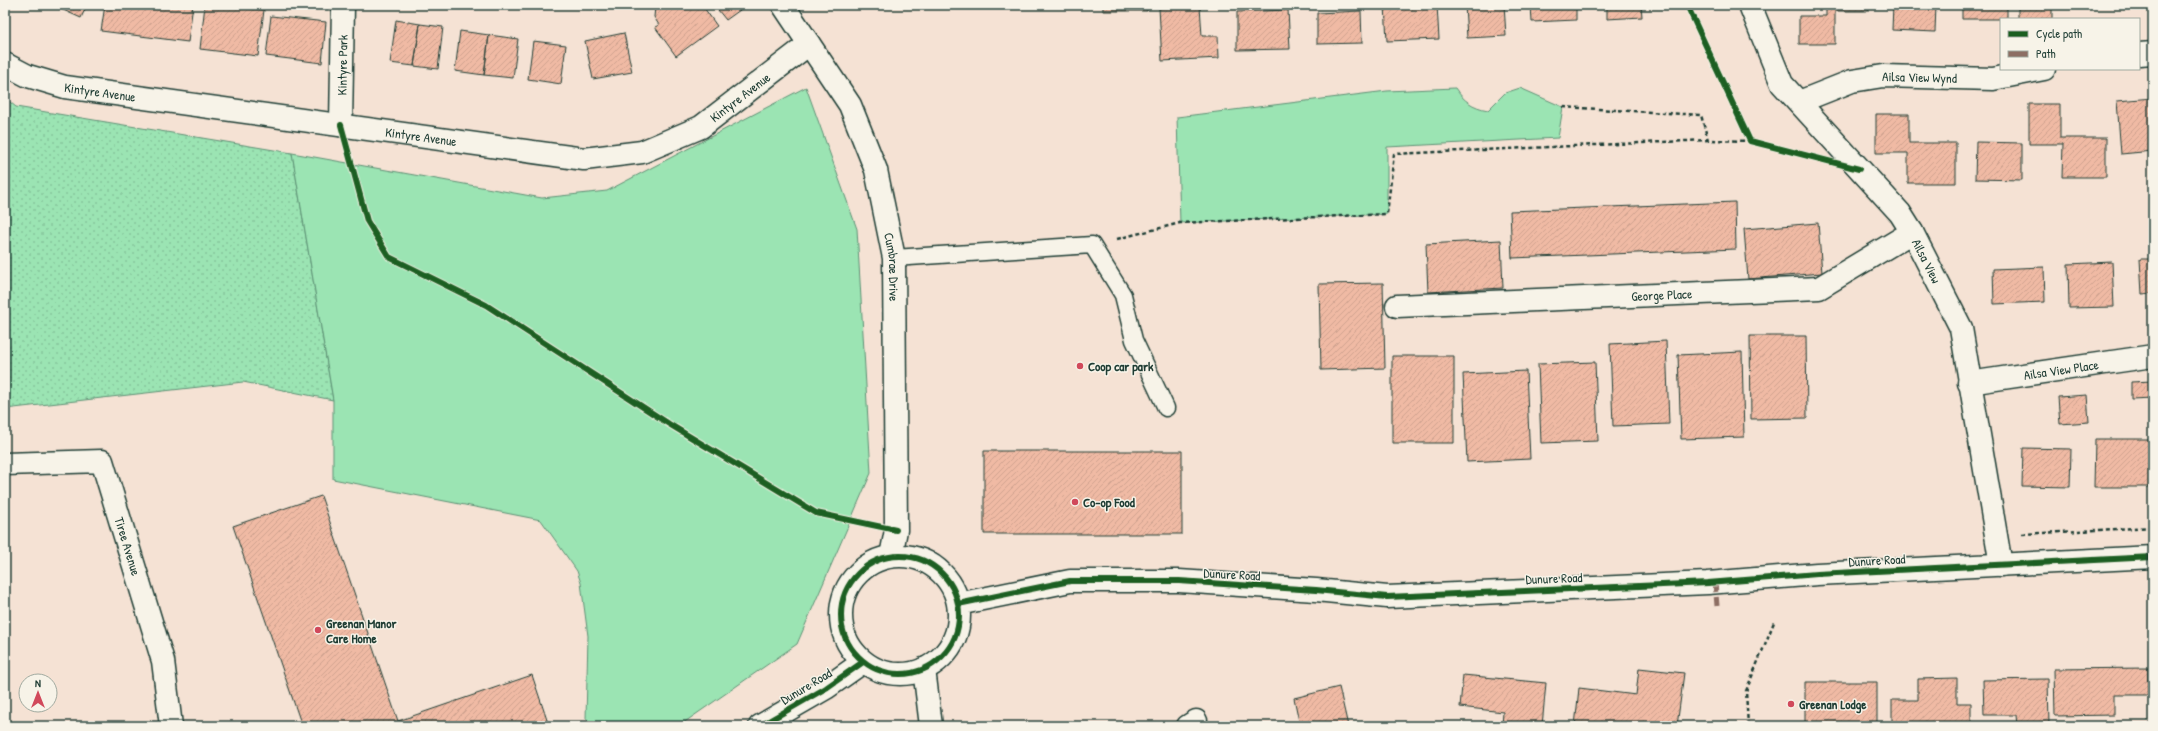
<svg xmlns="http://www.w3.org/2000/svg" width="2158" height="731" font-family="'Patrick Hand',sans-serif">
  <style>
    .grass { fill: url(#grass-dots); stroke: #5d9074 }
    .park { fill: #9be4b3; stroke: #5d9074 }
    .building { fill: url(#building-hatch); stroke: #1f3d34 }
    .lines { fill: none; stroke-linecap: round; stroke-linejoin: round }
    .lane-casing { stroke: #1f3d34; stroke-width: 19 }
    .street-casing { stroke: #1f3d34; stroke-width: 25 }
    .primary-casing { stroke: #1f3d34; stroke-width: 25 }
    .path { stroke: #1f3d34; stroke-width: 2.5; stroke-dasharray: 4 3; stroke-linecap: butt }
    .lane { stroke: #f7f3e8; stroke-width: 16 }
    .street { stroke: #f7f3e8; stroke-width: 22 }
    .primary { stroke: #f7f3e8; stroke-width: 22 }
    .quiet { stroke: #8d6e63; stroke-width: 5; stroke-dasharray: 10 5; stroke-linecap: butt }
    .cycleway-casing { stroke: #f7f3e8; stroke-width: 8 }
    .cycleway { stroke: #1b5e20; stroke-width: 6 }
    .poi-dot { fill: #d1495b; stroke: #f7f3e8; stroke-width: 1.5 }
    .labels { text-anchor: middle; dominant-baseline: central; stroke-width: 3; stroke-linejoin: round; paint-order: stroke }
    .street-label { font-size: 13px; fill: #1f3d34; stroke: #f7f3e8 }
    .poi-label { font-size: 13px; font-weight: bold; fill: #1f3d34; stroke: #f7f3e8; text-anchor: start }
  </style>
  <defs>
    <pattern id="grass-dots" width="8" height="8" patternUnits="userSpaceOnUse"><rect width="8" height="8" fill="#9be4b3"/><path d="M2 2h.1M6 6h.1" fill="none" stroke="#85c49b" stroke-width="1.8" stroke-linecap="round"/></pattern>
    <pattern id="building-hatch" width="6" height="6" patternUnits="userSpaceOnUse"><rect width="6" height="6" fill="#f0baa4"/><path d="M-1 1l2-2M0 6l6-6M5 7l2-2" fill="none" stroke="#cda18e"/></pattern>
  </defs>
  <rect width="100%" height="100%" fill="#f5e2d4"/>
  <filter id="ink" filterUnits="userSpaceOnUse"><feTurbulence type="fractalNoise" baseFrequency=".025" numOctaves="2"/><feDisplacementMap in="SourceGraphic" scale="8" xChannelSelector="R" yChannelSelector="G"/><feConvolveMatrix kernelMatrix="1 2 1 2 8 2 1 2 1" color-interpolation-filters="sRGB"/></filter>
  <g filter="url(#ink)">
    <!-- grass -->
    <path class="grass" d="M5,98L16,107L292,153L333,400L243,382L5,409Z"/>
    <!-- park -->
    <path class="park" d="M806,87L857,229L871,473L797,644L679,726H594L586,719L588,636L581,583L577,571L541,520L333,479V400L292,153L542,198L607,191Z
      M1455,88C1464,101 1472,107 1488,110L1505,93L1520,88L1563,107L1558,138L1387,147V214L1180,223L1177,117L1387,91Z"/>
    <!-- building -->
    <path class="building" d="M52,5H87L81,18Z
      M105,5H193L188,42L101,31Z
      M205,5L264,10L258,56L200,49Z
      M659,5H681L683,8L687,5H702L717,26L676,56L655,27L659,25L654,17L655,7Z
      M714,5H747L726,20Z
      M1103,5H1147V11H1103Z
      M1385,5H1437L1439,39L1387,41Z
      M1465,5H1504L1506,36L1467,38Z
      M1531,5H1576V20L1532,22Z
      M1607,5H1641L1642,17L1607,19Z
      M1826,5H1869V11H1835V44H1799V16H1826Z
      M1893,5H1936L1935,32L1892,30Z
      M1962,5H2007V19H1962Z
      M2041,5H2052V19H2018V8H2041Z
      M1200,6L1202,36H1218L1219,58L1162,61L1159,8Z
      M1288,10L1290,49L1237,50V12Z
      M1361,11L1362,43L1317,44V13Z
      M271,16L326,22L322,63L266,56Z
      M396,20L420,24L414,66L390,63Z
      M420,24L443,27L438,69L414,66Z
      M460,31L489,35L484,75L455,71Z
      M624,33L632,72L593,79L585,41Z
      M489,35L518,39L513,78L484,75Z
      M533,41L566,45L561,84L528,79Z
      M2153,98V151L2121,154L2117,101Z
      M2029,104H2060V138H2106V177H2062L2063,144H2029Z
      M1876,114H1909V143H1956V183H1908V153H1876Z
      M1976,142L2022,143V180L1975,179Z
      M1735,202L1736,249L1512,258L1510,211Z
      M1818,223L1822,273L1748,279L1744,229Z
      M1501,240L1503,288L1428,292L1426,244Z
      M2140,259H2153V293L2142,294Z
      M2112,262L2114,307L2069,308L2068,264Z
      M2044,267L2045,302L1994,304L1993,269Z
      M1383,283L1385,368L1321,370L1319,284Z
      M1750,336H1806L1807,418L1751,419Z
      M1666,341L1669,424L1613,426L1610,344Z
      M1742,352L1744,437L1681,439L1678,355Z
      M1392,356H1454V443H1392Z
      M1595,362L1598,441L1541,443L1538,364Z
      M1526,371L1530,459L1467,462L1463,374Z
      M2153,381V398L2131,399V382Z
      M2087,395L2089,422L2060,424L2058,397Z
      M2095,439H2151V487H2094Z
      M2023,448L2071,449L2070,487L2022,486Z
      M984,451H1182V534H984Z
      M321,496L398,721L532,675L549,726H302L233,526Z
      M1639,668L1684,673L1677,726H1575L1579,688L1636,695Z
      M2148,668V695H2114V715L2055,716L2054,669Z
      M1463,675L1546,683L1542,726H1502L1503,712L1460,707Z
      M1957,678V703H1971V726H1892V700H1918V679Z
      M2048,679L2049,726H2017L2016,715H1984L1983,680Z
      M1805,682H1877V726H1805Z
      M1339,687L1348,726H1300L1294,698Z"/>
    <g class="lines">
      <!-- lane casing -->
      <g class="lane-casing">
        <path id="lane" d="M894,258L1092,245L1123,295L1134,340L1166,408"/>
      </g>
      <!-- street casing -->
      <g class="street-casing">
        <g id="street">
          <path id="s1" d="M783,5L850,105L876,170L894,258L896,530L891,556"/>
          <path id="s2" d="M1750,5L1782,84L1900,213L1912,232L1961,328L2001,565"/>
          <path d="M2139,54L2153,53"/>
          <path id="s3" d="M5,64L28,76L65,87L584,159L642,152L701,127L809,44"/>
          <path id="s4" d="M1799,102L1852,81L1883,76L1993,79L2044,69"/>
          <path id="s5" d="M341,125L343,5"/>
          <path id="s6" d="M1397,306L1819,288L1912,232"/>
          <path id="s7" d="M1969,383L2153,356"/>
          <path id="s8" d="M5,464L102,461L163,661L171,726"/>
          <path d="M924,669L931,726"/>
          <path d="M1188,726L1196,721"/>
        </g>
      </g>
      <!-- primary casing -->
      <g class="primary-casing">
        <path id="primary" d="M841 615a59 59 0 1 1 118 0a59 59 0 1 1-118 0Z
          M958,604L1070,581H1179L1316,590L1387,597L1708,583L1817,574L2153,557
          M760,726L826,688L863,662"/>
      </g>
      <!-- path -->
      <path class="path" d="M1563,107L1701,115L1708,140
        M1117,239L1180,223L1387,214L1394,154L1708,140L1750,141
        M2022,534L2153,527
        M1748,726L1746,691L1774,622"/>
      <!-- lane -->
      <use href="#lane" class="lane"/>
      <!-- street -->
      <use href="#street" class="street"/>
      <!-- primary -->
      <use href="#primary" class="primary"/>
      <!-- quiet -->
      <path class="quiet" d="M1715,582L1717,606"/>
      <!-- cycleway casing -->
      <g class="cycleway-casing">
        <path id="cycleway" d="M1687,5L1750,141L1859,169
          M341,125L367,221L389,257L486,305L669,424L816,513L896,530
          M841 615a59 59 0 1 1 118 0a59 59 0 1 1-118 0Z
          M958,604L1070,581H1179L1316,590L1387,597L1708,583L1817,574L2153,557
          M760,726L826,688L863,662"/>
      </g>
      <!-- cycleway -->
      <use href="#cycleway" class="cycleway"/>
    </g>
  </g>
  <!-- markers -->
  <g class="poi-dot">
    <circle cx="1080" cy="366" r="4"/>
    <circle cx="1075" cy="502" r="4"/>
    <circle cx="318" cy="630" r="4"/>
    <circle cx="1791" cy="704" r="4"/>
  </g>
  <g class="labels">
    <!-- street labels -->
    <g class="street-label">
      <text stroke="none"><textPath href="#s5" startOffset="60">Kintyre Park</textPath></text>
      <text stroke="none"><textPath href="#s4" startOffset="125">Ailsa View Wynd</textPath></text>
      <text stroke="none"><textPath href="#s3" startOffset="100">Kintyre Avenue</textPath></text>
      <text stroke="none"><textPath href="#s3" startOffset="760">Kintyre Avenue</textPath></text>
      <text stroke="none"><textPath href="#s3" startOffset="424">Kintyre Avenue</textPath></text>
      <text stroke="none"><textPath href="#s2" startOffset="315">Ailsa View</textPath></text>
      <text stroke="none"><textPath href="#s1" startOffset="289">Cumbrae Drive</textPath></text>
      <text stroke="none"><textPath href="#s6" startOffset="265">George Place</textPath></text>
      <text stroke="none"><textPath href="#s7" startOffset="93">Ailsa View Place</textPath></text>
      <text stroke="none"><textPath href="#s8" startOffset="186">Tiree Avenue</textPath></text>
      <text transform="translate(1877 560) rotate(-3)">Dunure Road</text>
      <text transform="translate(1232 574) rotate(3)">Dunure Road</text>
      <text transform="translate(1554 578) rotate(-2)">Dunure Road</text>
      <text transform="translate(806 686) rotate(-31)">Dunure Road</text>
    </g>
    <!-- poi labels -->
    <g class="poi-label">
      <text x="1088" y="366">Coop car park</text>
      <text x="1083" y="502">Co-op Food</text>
      <text x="326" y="623">Greenan Manor<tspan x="326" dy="15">Care Home</tspan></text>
      <text x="1799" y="704">Greenan Lodge</text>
    </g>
  </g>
  <!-- margin -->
  <rect width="2158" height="731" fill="none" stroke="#f7f3e8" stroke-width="20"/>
  <rect x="10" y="10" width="2138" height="711" fill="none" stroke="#1f3d34" stroke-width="1.5" filter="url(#ink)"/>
  <!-- legend -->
  <rect x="2000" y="18" width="140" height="52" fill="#f7f3e8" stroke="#a1aaa0"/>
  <rect x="2008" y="31" width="20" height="6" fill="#1b5e20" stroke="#a1aaa0"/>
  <text x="2036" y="38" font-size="12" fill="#1f3d34">Cycle path</text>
  <rect x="2008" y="51" width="20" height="6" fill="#8d6e63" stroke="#a1aaa0"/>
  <text x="2036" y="58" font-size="12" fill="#1f3d34">Path</text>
  <!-- north arrow -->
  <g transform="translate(38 693)"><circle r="19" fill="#f7f3e8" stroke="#a1aaa0"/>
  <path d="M0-3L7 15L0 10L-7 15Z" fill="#d1495b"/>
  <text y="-6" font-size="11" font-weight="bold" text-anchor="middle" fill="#1f3d34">N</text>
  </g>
</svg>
